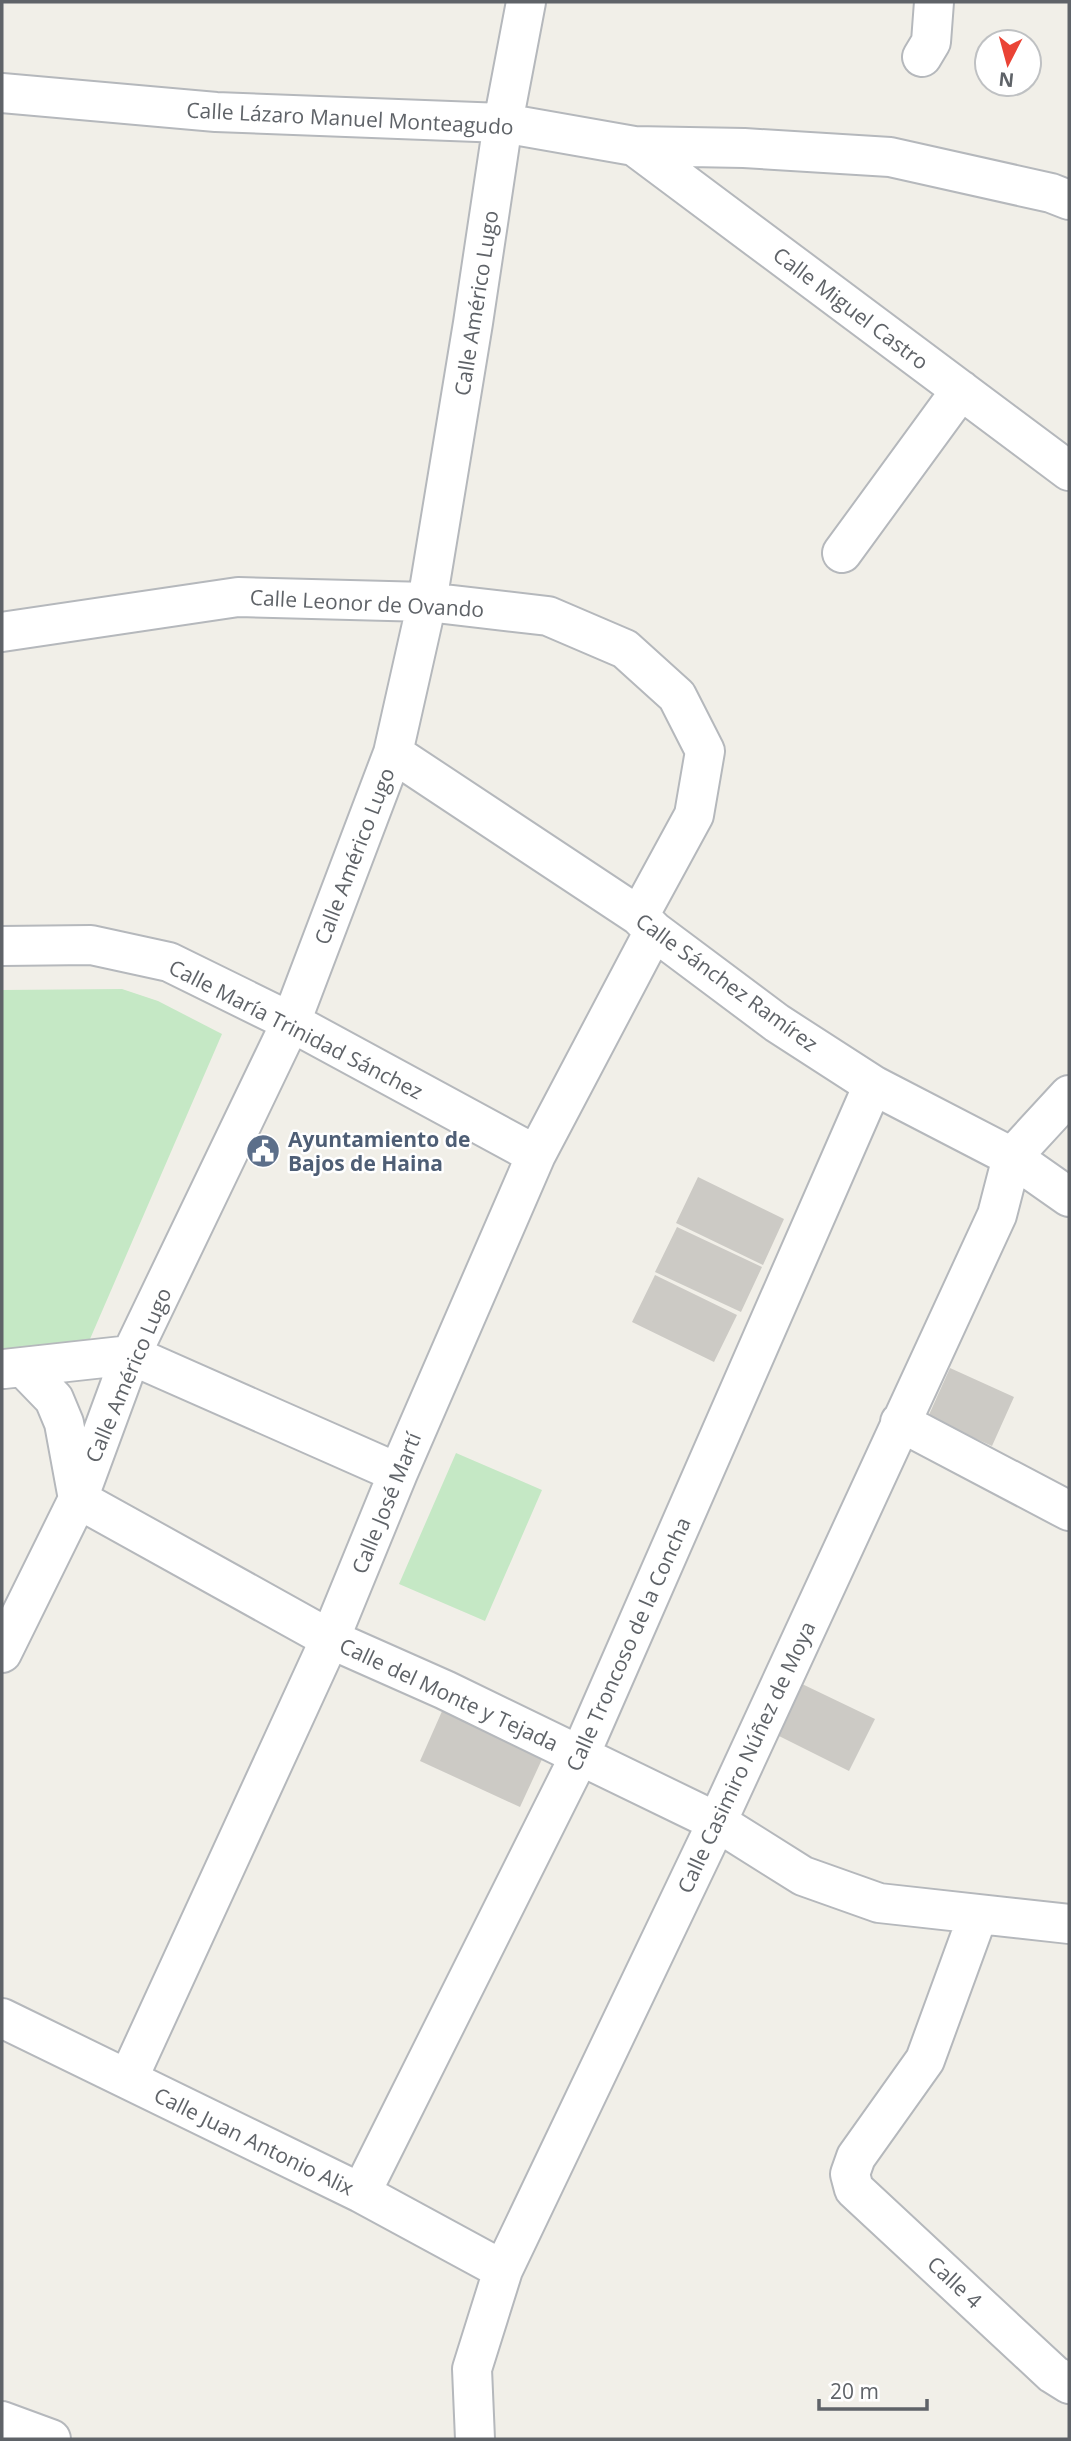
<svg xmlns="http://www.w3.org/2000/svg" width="1071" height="2441" font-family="'Open Sans',sans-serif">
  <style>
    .green { fill: #c5e8c5 }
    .building { fill: #cccac5 }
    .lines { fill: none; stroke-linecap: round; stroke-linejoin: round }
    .minor-casing { stroke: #b5b8bc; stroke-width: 42 }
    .minor { stroke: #fff; stroke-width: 38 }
    .labels { text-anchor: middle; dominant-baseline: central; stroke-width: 5; stroke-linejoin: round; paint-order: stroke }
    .street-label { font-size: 21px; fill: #5f6368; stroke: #fff }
    .service-label { font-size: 21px; font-weight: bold; fill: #4e5e75; stroke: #fff; text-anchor: start }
  </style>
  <rect width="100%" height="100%" fill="#f1efe8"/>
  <!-- green -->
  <path class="green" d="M122,989L158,1001L222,1034L90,1339L2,1351V990Z
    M456,1453L542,1490L485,1621L399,1584Z"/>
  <!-- building -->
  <path class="building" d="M698,1177L784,1219L763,1265L676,1223Z
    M677,1227L762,1267L741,1312L655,1272Z
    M655,1275L737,1315L714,1362L632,1322Z
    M950,1368L1014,1397L992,1446L928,1417Z
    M800,1683L875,1719L849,1771L775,1734Z
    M443,1709L544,1755L520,1807L420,1761Z"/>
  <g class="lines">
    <!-- minor casing -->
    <g class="minor-casing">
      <path id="minor" d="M922,57L931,42L934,2
        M2,93L216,112L503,123L634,146L744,148L890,157L1051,193L1069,200
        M634,146L1069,471
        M842,553L961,390
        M2,632L238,597L427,602L548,616L625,649L677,696L705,751L694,815L639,916
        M393,753L639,916L654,931L777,1023L873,1085L1012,1157L1069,1197
        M2,946L91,945L169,962L291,1022L536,1155
        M23,1367L54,1399L64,1423L78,1499L330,1639L445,1690L717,1822L803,1876L879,1903L1069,1924
        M4,1369L131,1355L398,1473
        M900,1422L1069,1511
        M2,1653L78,1499L131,1355L291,1022L393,753L427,602L473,323L503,123L526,2
        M978,1915L925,2060L856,2157L850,2174L854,2189L1053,2374L1069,2384
        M2,2018L361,2193L503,2270
        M128,2079L330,1639L398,1473L536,1155L654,931
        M361,2193L580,1755L873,1085
        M2,2421L51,2439
        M475,2439L472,2369L503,2270L717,1822L997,1215L1012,1157L1069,1095"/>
    </g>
    <!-- minor -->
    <use href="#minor" class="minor"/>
  </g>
  <!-- icons -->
  <defs>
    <g id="civic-disc" transform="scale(1.75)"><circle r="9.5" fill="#5c6f8a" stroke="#fff"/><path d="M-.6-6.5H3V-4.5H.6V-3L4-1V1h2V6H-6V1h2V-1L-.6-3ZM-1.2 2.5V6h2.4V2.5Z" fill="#fff"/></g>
  </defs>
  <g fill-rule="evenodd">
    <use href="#civic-disc" x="263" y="1151"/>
  </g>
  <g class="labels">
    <!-- street labels -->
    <g class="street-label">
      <text transform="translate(350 118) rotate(3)">Calle Lázaro Manuel Monteagudo</text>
      <text transform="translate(476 303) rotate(-81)">Calle Américo Lugo</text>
      <text transform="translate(851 308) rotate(37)">Calle Miguel Castro</text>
      <text transform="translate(367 603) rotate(3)">Calle Leonor de Ovando</text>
      <text transform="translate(354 856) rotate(-69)">Calle Américo Lugo</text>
      <text transform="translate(727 982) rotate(36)">Calle Sánchez Ramírez</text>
      <text transform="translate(296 1029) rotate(27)">Calle María Trinidad Sánchez</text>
      <text transform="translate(128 1375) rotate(-67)">Calle Américo Lugo</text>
      <text transform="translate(386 1503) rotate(-68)">Calle José Martí</text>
      <text transform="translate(628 1644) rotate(-66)">Calle Troncoso de la Concha</text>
      <text transform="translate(449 1694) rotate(25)">Calle del Monte y Tejada</text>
      <text transform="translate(746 1757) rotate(-65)">Calle Casimiro Núñez de Moya</text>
      <text transform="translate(254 2141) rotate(26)">Calle Juan Antonio Alix</text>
      <text transform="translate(955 2282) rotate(43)">Calle 4</text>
    </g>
    <!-- service labels -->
    <g class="service-label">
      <text x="288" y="1139">Ayuntamiento de<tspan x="288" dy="24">Bajos de Haina</tspan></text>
    </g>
  </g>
  <!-- border -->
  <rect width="1071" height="2441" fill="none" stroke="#5f6368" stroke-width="7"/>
  <!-- north arrow -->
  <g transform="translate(1008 63) rotate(186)"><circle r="33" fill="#ffffff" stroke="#bfc1c3" stroke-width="2"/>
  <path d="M0-5L12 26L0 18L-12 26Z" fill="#ea4335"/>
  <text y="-10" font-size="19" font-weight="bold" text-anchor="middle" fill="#5f6368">N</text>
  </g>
  <!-- scale -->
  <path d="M819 2399v10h108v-10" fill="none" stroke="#5f6368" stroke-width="3.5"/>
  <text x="830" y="2399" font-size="21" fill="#5f6368" stroke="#ffffff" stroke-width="5" paint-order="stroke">20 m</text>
</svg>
